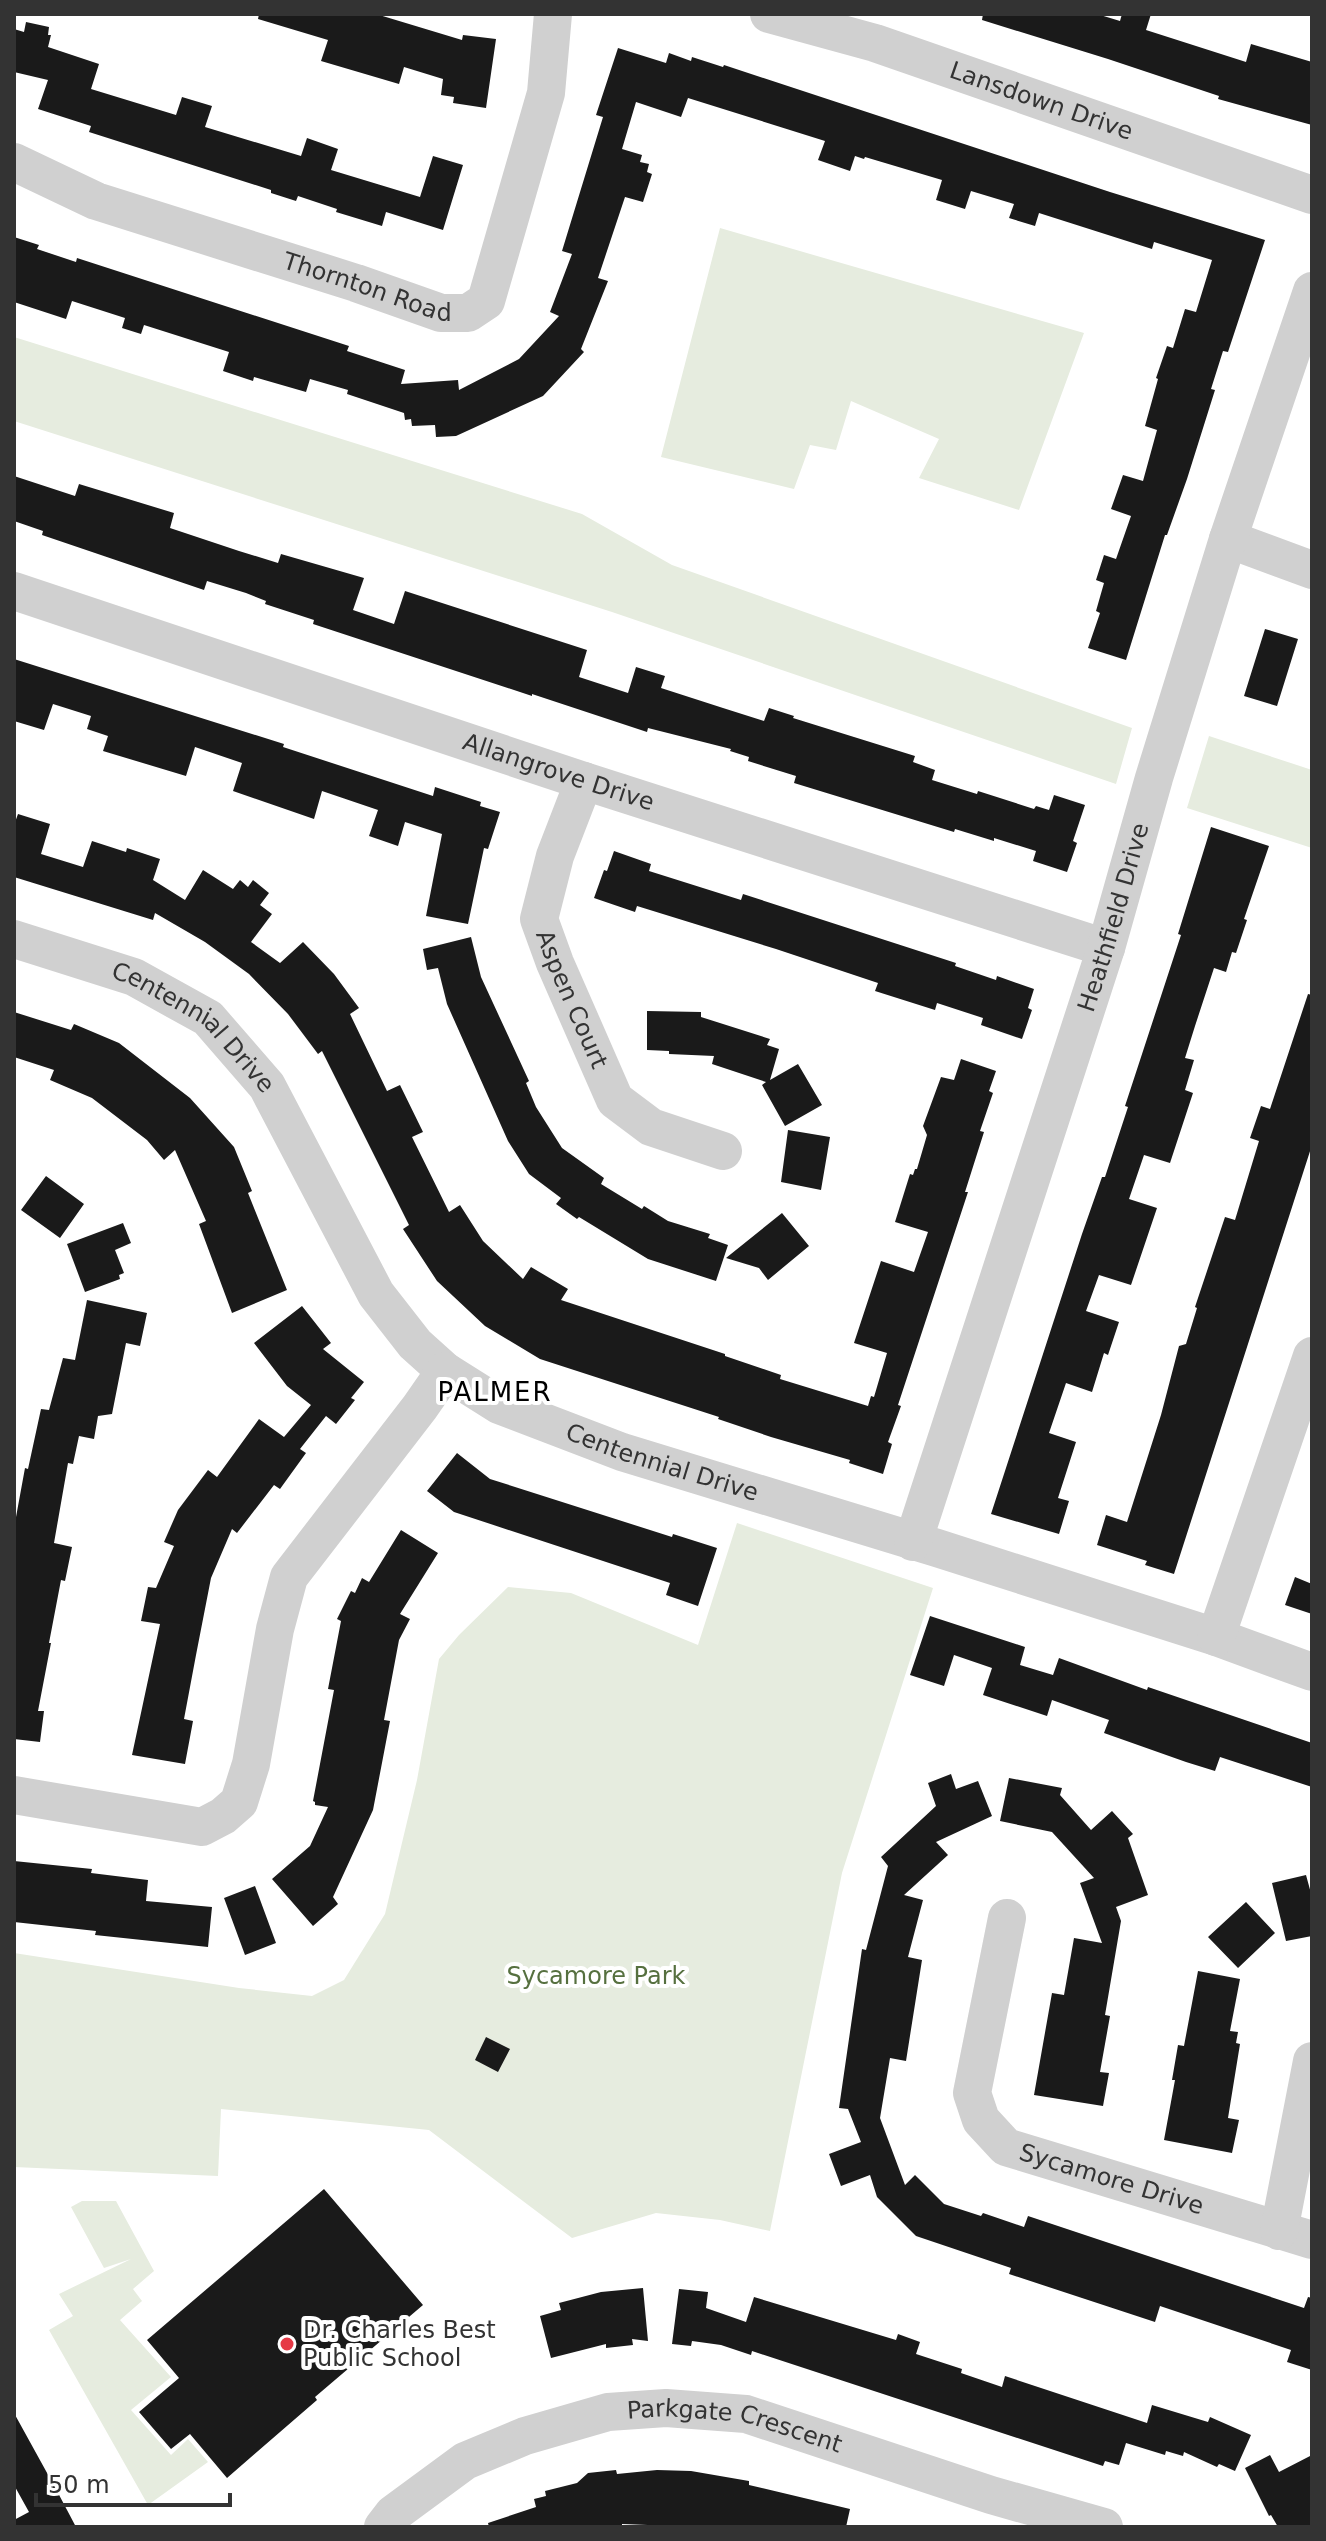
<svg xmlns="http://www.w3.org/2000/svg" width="1326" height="2541" font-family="'DejaVu Sans',sans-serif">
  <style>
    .green { fill: #e6ecdf }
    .building { fill: #1a1a1a }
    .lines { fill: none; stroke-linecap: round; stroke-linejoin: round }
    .minor { stroke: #d0d0d0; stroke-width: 38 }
    .poi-dot { fill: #e63946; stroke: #fff; stroke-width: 3 }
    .labels { text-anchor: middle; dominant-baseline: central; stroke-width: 8; stroke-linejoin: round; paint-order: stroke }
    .street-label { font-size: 24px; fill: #333; stroke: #fff }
    .park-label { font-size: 24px; fill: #56703f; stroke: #fff }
    .poi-label { font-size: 24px; fill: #333; stroke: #fff; text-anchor: start }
    .neighbourhood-label { font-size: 26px; letter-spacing: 2px; fill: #000; stroke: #fff }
  </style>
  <rect width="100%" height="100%" fill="#fff"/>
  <!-- green -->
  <path class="green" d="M720,228L1084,333L1019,510L919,478L939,439L851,401L836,450L810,445L794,489L661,457Z
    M14,337L582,514L672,565L1132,728L1116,784L612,612L14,421Z
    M1209,736L1312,770V848L1187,808Z
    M737,1523L933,1588L842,1873L770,2231L720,2220L656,2213L572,2238L429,2130L221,2109L218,2176L14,2167V1953L239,1988L312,1996L344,1980L385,1914L417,1780L439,1659L459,1635L508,1587L571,1593L698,1645Z
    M82,2201H116L154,2271L133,2289L142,2301L120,2320L171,2377L131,2410L171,2455L188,2439L208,2462L148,2505L49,2330L73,2316L59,2294L131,2259L104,2268L71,2207Z"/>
  <!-- building -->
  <path class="building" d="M259,14H376L462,40L463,35L496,39L486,108L453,103L454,97L441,95L443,79L404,67L399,84L321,61L328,40L258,19Z
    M983,14H1097L1120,21L1122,14H1151L1146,30L1246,62L1251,44L1312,62V125L1218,99L1219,96L1108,59L982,20Z
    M26,22L49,27L48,35H51L48,47L99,64L91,89L176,115L182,97L212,106L205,127L301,156L307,138L338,149L331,170L420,197L433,156L463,165L443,230L386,212L382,226L336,212L337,209L298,196L296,201L271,193V190L89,132L91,126L38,109L48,80L14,72V29L24,32Z
    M618,48L666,63L669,53L691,61L692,57L723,67L724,65L1110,192L1265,240L1228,352L1223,351L1211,389L1215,390L1187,479L1167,535H1165L1126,660L1088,648L1100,613L1096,611L1104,583L1096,580L1104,555L1116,559L1131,516L1111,509L1123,475L1143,481L1157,430L1145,426L1158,379L1156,378L1167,346L1173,348L1185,309L1196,312L1212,260L1154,242L1152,249L1039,213L1035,226L1009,218L1014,204L971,191L965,209L936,200L942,180L865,157L864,159L855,156L850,171L818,160L825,141L688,98L681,117L636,102L622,149L642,155L640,162L649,164L647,172L652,174L643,202L625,197L598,278L608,281L581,349L584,352L543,396L456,436L436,437L435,425L412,426L411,419L405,420L404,413L347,394L348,390L310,379L306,392L254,377L253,381L223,371L229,352L144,325L141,334L122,328L125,318L72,301L66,319L14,302V237L39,245L37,249L76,262L77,258L349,346L347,351L405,370L401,384L458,380L459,390L519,359L559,316L550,312L572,254L562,251L603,117L596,115Z
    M14,476L75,496L79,484L174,513L170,528L239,551L278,563L281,554L364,578L353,610L394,624L405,591L587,650L579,677L628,693L636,667L665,676L661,688L723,708L764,721L769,708L794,716L793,718L915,756L913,762L935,770L932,780L977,794L978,791L1034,809L1036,806L1049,810L1054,795L1085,805L1073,841L1077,843L1067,872L1033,861L1036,851L994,838V841L955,829L954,832L794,783L796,776L748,761L749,757L730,751L731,749L648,728L647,732L532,694V696L313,624L314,620L265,604L266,601L246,593L207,581L204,590L42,535L43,531L14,521Z
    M1265,629L1298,639L1277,706L1244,696Z
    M14,659L284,744L283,747L433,796L435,787L481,802L480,806L500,812L488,849L484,848L468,924L426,916L442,834L405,822L398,846L369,836L378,810L322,791L314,819L233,791L242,763L195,747L186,776L103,751L108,736L87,729L91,716L53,704L44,730L14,721Z
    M18,814L50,824L41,854L83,867L92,841L126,852L127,848L160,859L153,880L185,900L203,870L233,889L240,880L248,887L253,880L269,893L260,905L272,914L251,942L280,963L303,942L334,974L359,1008L350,1014L387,1091L400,1085L423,1132L412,1137L449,1212L460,1205L483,1241L523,1279L531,1267L568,1289L561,1300L725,1354V1356L781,1375L780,1379L868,1406L871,1396L874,1397L887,1353L854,1343L881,1261L914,1272L928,1232L895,1222L910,1174L913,1175L915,1169H917L927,1135L923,1126L941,1077L954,1080L961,1059L996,1071L989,1091L993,1093L980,1131L984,1132L965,1192H968L898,1405L901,1406L888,1442L892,1444L883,1474L849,1463L850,1460L771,1437L718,1419L719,1417L540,1359L485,1326L437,1281L403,1229L409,1225L322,1051L318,1054L288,1014L249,974L205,942L155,913L153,920L14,877V825Z
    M1211,827L1269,846L1244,919L1247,920L1236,953L1232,952L1226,972L1214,968L1195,1026L1185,1058L1194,1060L1185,1090L1193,1093L1170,1163L1144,1155L1129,1199L1157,1208L1131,1285L1099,1275L1086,1311L1119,1322L1108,1355L1104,1353L1092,1392L1066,1383L1049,1433L1076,1442L1058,1498L1069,1501L1059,1534L991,1514L1082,1234L1102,1177H1105L1128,1107L1125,1106L1181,935L1178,934Z
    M614,851L651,864L649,871L741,900L743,894L956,963L955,966L996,980L997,976L1034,989L1028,1008L1032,1010L1022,1039L981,1025L983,1018L937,1003L935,1010L875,991L878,983L776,949L637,906L635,912L594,898L604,870L607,871Z
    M471,937L481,977L529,1081L526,1083L536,1107L562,1148L604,1178L601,1184L642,1209L644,1206L668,1221L710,1234L708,1238L728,1245L716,1281L648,1259L579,1217L577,1219L556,1204L561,1198L529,1174L508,1141L447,1004L438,968L427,970L423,949Z
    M1308,994L1312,995V1145L1174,1574L1145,1565L1147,1561L1097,1545L1106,1515L1127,1522L1161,1415L1179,1346L1186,1344L1197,1308L1195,1307L1225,1217L1235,1220L1259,1141L1250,1138L1261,1106L1270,1109Z
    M647,1011L701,1012V1017L770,1039L767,1045L779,1049L770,1080L798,1064L822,1105L785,1126L762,1085L766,1082L712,1064L714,1056L669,1054V1051L647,1050Z
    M14,1012L71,1030L74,1024L119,1043L190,1098L234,1147L252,1191L248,1193L287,1290L232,1313L199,1224L206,1221L175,1150L164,1160L147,1140L92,1098L50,1080L54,1070L14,1057Z
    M788,1130L830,1137L821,1190L781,1182Z
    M46,1176L84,1204L60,1238L21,1210Z
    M782,1213L809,1246L768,1280L759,1268L726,1258Z
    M123,1223L131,1243L115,1250L124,1273L119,1275L120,1279L85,1292L67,1244Z
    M87,1300L147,1313L140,1346L126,1343L112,1414L98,1416L94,1439L79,1436L73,1464L68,1463L54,1543L72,1547L65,1581L61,1580L49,1643H51L38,1711H44L40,1742L14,1739V1528L25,1468L28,1469L41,1409L49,1410L63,1358L75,1360Z
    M302,1306L331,1343L323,1349L364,1382L351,1398L355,1400L336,1424L326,1416L300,1449L306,1453L280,1489L274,1485L237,1533L232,1529L211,1578L196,1655L184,1719L193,1721L185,1764L132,1755L160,1624L141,1621L148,1587L156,1588L174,1546L164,1542L178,1510L208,1470L217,1477L259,1419L284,1437L311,1405L287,1386L254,1343Z
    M457,1453L490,1479L672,1537L673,1534L717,1548L698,1606L666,1595L670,1583L454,1512L427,1491Z
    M401,1530L438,1553L400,1614L410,1619L399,1640L384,1720L390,1721L373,1810L333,1897L338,1904L313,1926L272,1879L310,1846L328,1807L315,1805V1802L313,1801L334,1690L328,1689L341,1621L337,1619L351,1591L355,1593L362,1578L369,1582Z
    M1295,1577L1312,1584V1614L1285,1605Z
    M930,1616L1025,1647L1020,1665L1053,1675L1059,1658L1147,1690L1148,1687L1312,1743V1787L1220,1757L1215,1771L1186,1762L1104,1733L1109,1720L1052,1700L1047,1716L983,1695L992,1668L954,1655L944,1686L910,1675Z
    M951,1774L956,1789L978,1781L992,1816L936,1842L948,1855L904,1895L923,1900L908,1957L922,1960L906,2061L890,2058L880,2118L905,2185L915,2175L944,2204L981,2216L983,2213L1024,2227L1028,2216L1304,2308L1308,2297L1312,2298V2370L1287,2362L1291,2350L1160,2306L1155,2322L1009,2274L1011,2268L916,2236L877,2197L870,2175L841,2186L829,2154L861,2142L848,2109L839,2108L862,1949L866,1950L888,1866L881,1857L936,1806L928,1783Z
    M1009,1778L1062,1788L1060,1795L1091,1830L1112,1811L1133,1834L1128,1838L1148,1895L1116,1907L1121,1921L1105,2015L1110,2016L1100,2072L1109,2073L1103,2106L1034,2095L1052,1993L1064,1995L1074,1938L1102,1943L1080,1883L1094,1878L1052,1832L1000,1821Z
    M14,1861L92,1869L91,1873L148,1880L146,1901L212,1907L208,1947L95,1935L96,1931L14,1922Z
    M1306,1875L1312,1897V1936L1286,1941L1272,1883Z
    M255,1886L276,1943L245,1955L224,1898Z
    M1246,1902L1275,1933L1238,1968L1208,1937Z
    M1198,1971L1240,1979L1230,2031L1238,2032L1236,2043L1240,2044L1228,2118L1239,2120L1232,2153L1164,2140L1175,2080H1172L1178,2045L1184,2046Z
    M486,2037L510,2049L498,2072L475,2060Z
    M324,2189L423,2305L315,2397L317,2400L227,2478L190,2434L171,2449L139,2412L179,2378L147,2340Z
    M643,2288L648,2341L632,2339L633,2345L606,2348V2344L551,2358L540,2316L561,2310L559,2303L601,2292Z
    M679,2289L708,2292L706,2308L746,2322L754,2297L896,2340L898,2334L920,2342L916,2354L962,2369L961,2373L1002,2387L1005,2376L1147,2423L1152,2405L1208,2422L1210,2417L1251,2435L1235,2471L1219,2464L1217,2467L1184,2452L1183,2456L1166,2451L1165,2455L1126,2443L1119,2465L1105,2461L1103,2466L752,2351L751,2355L721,2345L692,2341L691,2346L672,2344Z
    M14,2413L57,2491L76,2527H14V2520L29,2512L14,2485Z
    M1270,2455L1279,2472L1312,2455V2527H1278L1271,2515L1269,2516L1245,2468Z
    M616,2470L617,2474L657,2470L691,2471L749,2481V2485L850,2509L846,2527H699L622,2524V2527H489L488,2523L536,2507L534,2499L546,2496L545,2491L577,2483L588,2473Z"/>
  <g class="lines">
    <!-- minor -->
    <g class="minor">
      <path id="s1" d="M769,14L875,43L1312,195"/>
      <path id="s2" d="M14,162L96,201L356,283L441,313H468L486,301L546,93L553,14"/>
      <path d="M1228,539L1312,570"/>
      <path id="s3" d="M14,591L584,781L1106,948"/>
      <path id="s4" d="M584,781L555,856L539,919L555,963L615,1100L651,1127L723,1151"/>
      <path id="s5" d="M14,939L134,977L208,1018L267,1086L376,1294L415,1344L445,1371L499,1405L622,1452L937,1548L1216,1637L1312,1672"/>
      <path id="s6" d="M913,1542L1106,948L1154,778L1228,539L1312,291"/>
      <path d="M1216,1637L1312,1356"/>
      <path d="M14,1795L202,1827L223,1816L239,1802L251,1764L275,1629L289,1577L420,1407L445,1371"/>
      <path id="s7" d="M1007,1918L972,2093L981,2120L1006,2147L1312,2240"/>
      <path d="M1279,2231L1312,2061"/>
      <path id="s8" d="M383,2527L393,2514L465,2461L525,2436L608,2412L666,2408L746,2414L991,2495L1104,2527"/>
    </g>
  </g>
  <!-- markers -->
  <circle class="poi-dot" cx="287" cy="2344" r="8"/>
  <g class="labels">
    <!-- street labels -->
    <g class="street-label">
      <text stroke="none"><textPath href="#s1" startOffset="286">Lansdown Drive</textPath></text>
      <text stroke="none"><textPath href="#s2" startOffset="376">Thornton Road</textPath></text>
      <text stroke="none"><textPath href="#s3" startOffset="574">Allangrove Drive</textPath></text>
      <text stroke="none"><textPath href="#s6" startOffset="656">Heathfield Drive</textPath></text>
      <text stroke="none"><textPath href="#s4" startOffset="232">Aspen Court</textPath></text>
      <text stroke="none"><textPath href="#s5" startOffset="204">Centennial Drive</textPath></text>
      <text stroke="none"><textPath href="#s5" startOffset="876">Centennial Drive</textPath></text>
      <text stroke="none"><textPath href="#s7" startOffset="354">Sycamore Drive</textPath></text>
      <text stroke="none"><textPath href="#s8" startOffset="386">Parkgate Crescent</textPath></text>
    </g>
    <!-- park labels -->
    <g class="park-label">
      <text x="596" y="1976">Sycamore Park</text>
    </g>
    <!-- poi labels -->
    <g class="poi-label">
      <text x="303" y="2330">Dr. Charles Best<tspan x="303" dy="28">Public School</tspan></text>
    </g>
    <!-- neighbourhood labels -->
    <g class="neighbourhood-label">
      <text x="495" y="1392">PALMER</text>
    </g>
  </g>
  <!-- border -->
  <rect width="1326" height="2541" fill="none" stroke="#333333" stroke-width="32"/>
  <!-- scale -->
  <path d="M36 2493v12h194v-12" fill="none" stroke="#333333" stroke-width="4"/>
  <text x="48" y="2493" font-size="24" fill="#333333" stroke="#ffffff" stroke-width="6" paint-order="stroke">50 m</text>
</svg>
